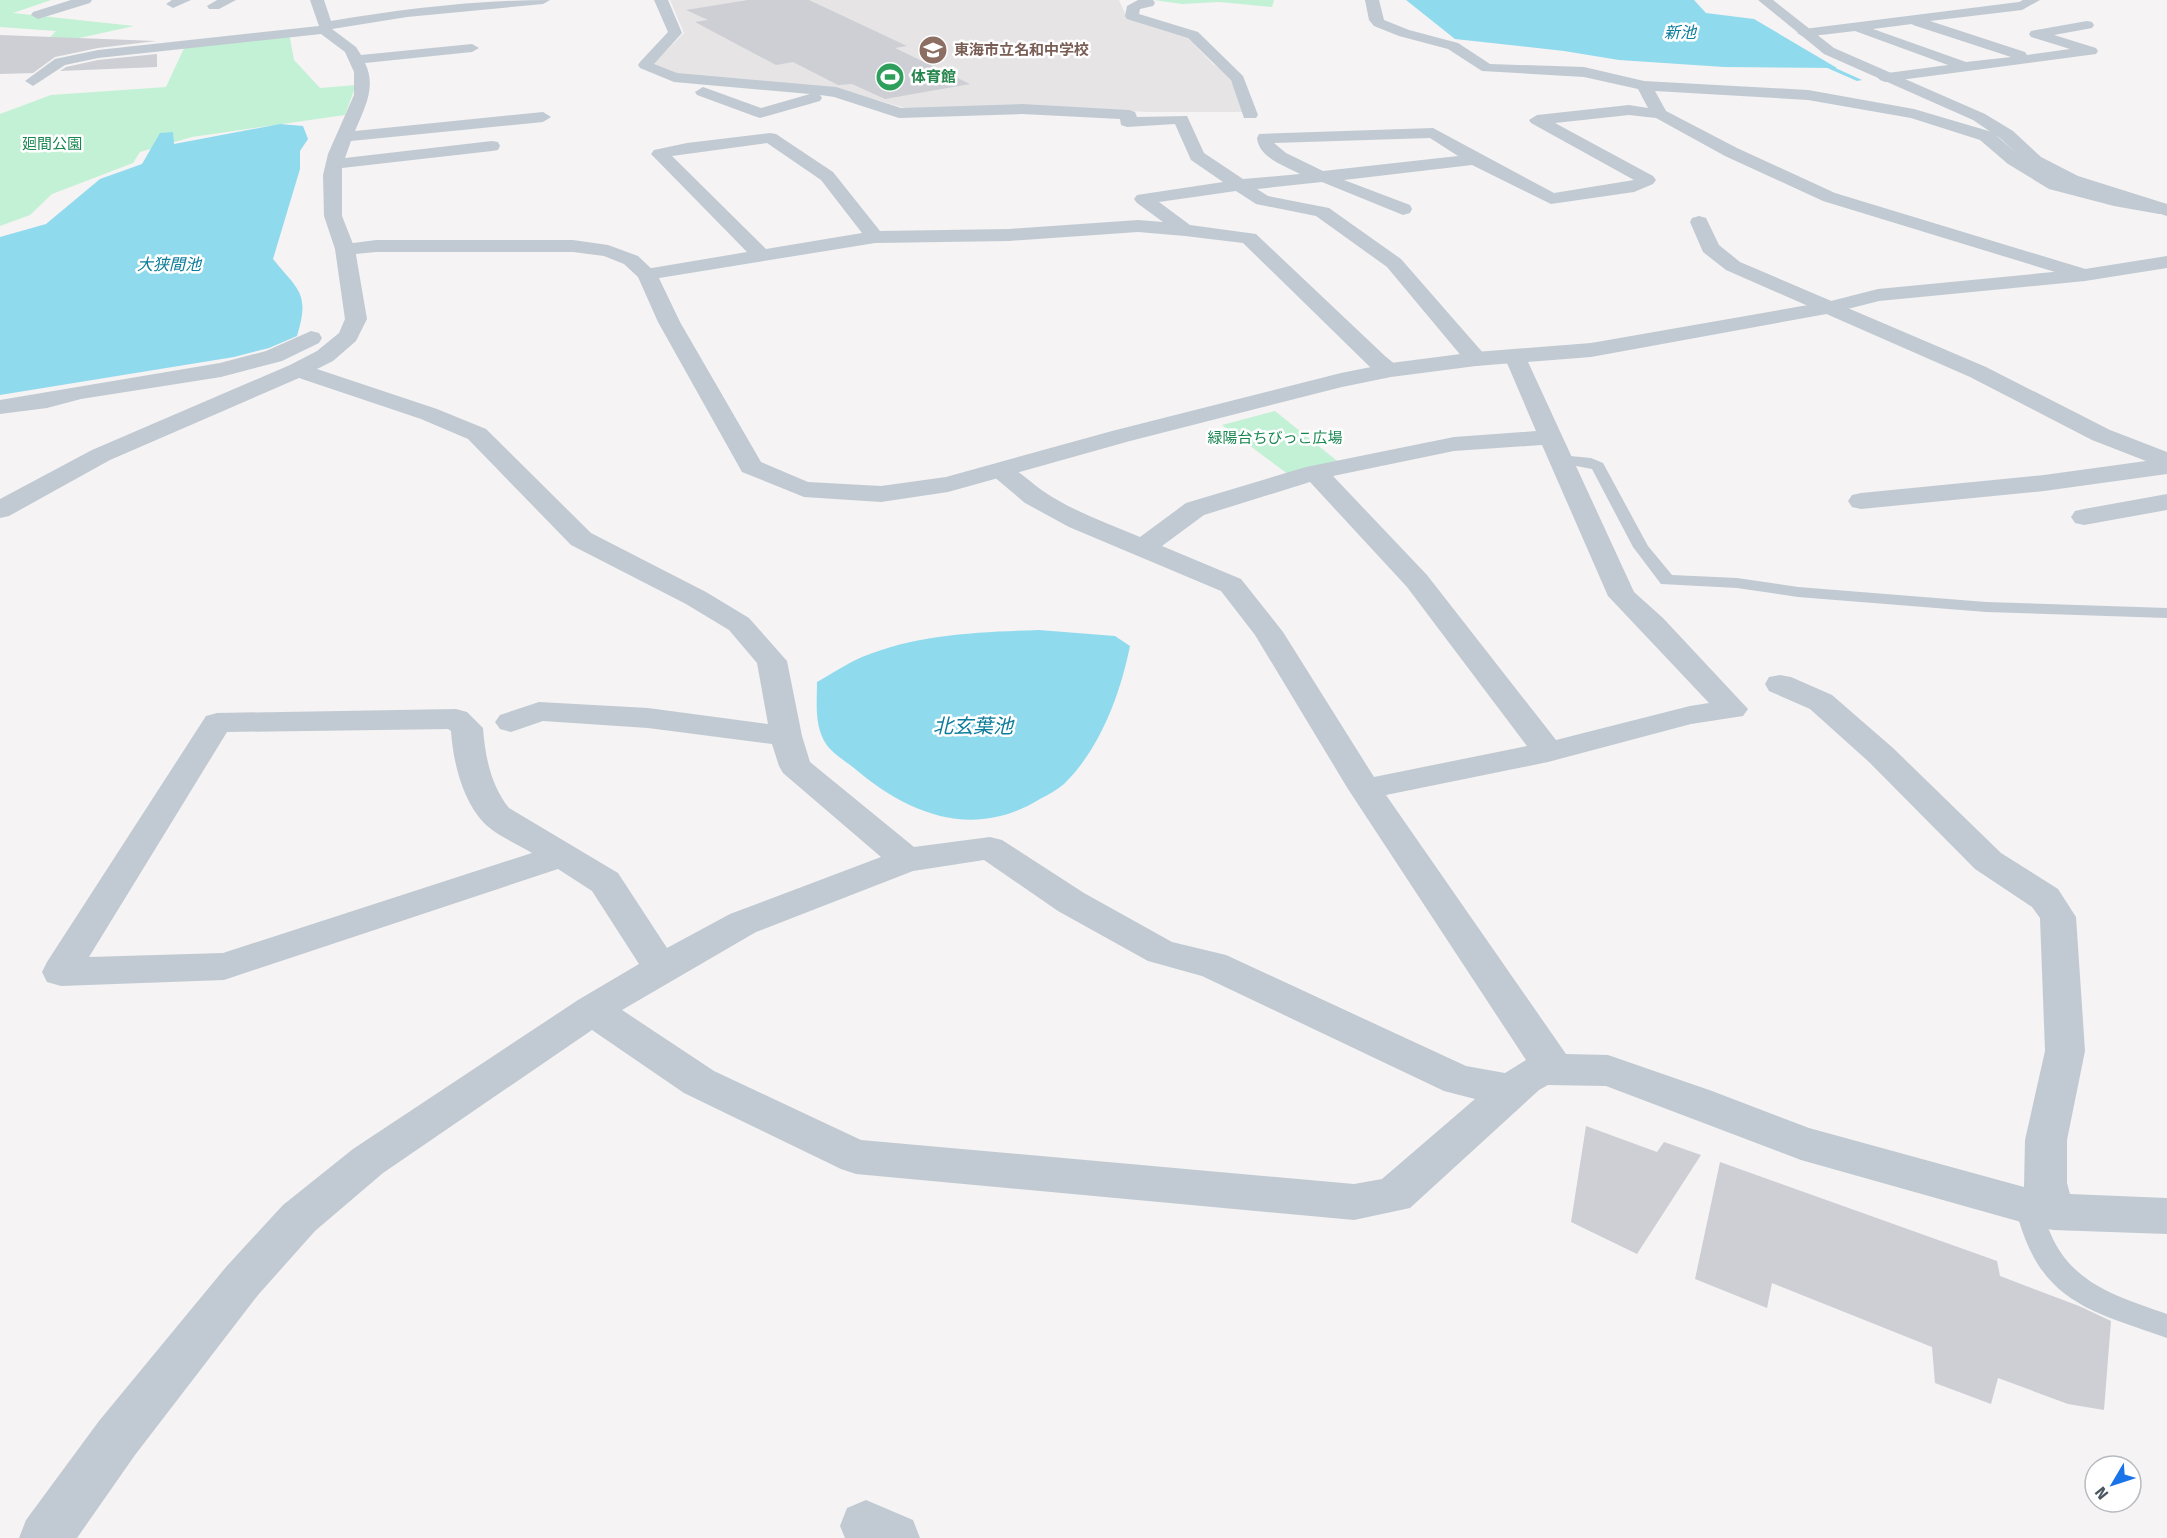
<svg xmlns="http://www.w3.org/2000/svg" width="2167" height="1538" font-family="'Fira Sans','Noto Sans JP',sans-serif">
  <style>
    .education { fill: #e6e4e5 }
    .green { fill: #c3f1d5 }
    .water { fill: #90daee }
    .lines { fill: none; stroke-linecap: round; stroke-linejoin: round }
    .stream { fill: #90daee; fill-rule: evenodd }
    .building { fill: #cdcfd5 }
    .service { fill: #c1cad2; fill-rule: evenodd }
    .minor { fill: #c1cad2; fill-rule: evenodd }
    .tertiary { fill: #c1cad2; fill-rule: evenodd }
    .labels { text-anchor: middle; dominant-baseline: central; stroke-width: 5; stroke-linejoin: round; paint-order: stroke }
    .far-education-label { font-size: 15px; font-weight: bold; fill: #785e54; stroke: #fff; text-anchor: start }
    .far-leisure-label { font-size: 15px; font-weight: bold; fill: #27864d; stroke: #fff; text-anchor: start }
    .far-park-label { font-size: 15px; fill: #17864f; stroke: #fff }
    .far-water-label { font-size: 16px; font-style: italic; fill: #0c7c9b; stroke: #fff }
    .water-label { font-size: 20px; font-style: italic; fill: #0c7c9b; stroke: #fff }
  </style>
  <rect width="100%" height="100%" fill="#f5f3f3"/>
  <!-- education -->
  <path class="education" d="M670,0H1119L1127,18L1186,36L1213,64L1229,75L1244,112H1149L1011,106L919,112L842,90L681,76L652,65L684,33Z"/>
  <!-- green -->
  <path class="green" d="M0,0H51L13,13L134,26L70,40H47L56,31L0,27Z
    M1154,0H1274L1272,7L1219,2L1182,4Z
    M289,33L294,60L320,88L356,85L345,115L192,137L140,152L133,163L52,194L30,215L0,226V114L51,95L166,87L185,46Z
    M1275,411L1341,464L1293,478L1222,425Z"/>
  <!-- water -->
  <path class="water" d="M1406,0H1694L1706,13L1754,19L1837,68L1724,67L1619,60L1564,51L1455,39Z
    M280,124L303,126L308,139L300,151V169L273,259C299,291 310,293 297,336L269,348L234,357L0,395V237L46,224L100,179L142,164L160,133L173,132L174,144Z
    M1039,630L1115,636L1130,646C1120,695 1100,749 1064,784C1057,790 1048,795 1040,799C974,840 909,815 854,768C845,761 832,753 826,744C814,725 817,703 817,682C831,674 846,664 862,657C918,634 979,632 1039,630Z"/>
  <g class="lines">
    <!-- stream -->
    <path class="stream" d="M1816,61H1820L1862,80L1857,81L1816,63Z"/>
  </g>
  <!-- building -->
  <path class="building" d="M748,0H809L907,46L895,48L970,84L885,99L852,84L838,85L793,62L776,65L695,22L708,20L686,10Z
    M0,35L156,41L98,48L55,57L33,73L0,74Z
    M157,54V67L60,71L66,67L98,60Z
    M1586,1126L1657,1152L1664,1142L1701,1155L1637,1254L1571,1222Z
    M1720,1162L1997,1261L2000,1276L2079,1306L2111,1321L2104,1410L2068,1404L1998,1378L1991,1404L1935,1383L1932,1347L1772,1283L1767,1308L1695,1279Z"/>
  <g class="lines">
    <!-- service -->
    <path class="service" d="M1560,455L1591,458L1603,463L1648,546L1672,575L1737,578L1798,587L1986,602L2167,608V618L1986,612L1798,597L1737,588L1661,584L1633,547L1592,469L1555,462L1553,459L1555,456Z
      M2028,1195L2037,1198C2044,1212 2047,1228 2054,1241C2077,1286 2122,1298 2167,1314V1338C2085,1309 2038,1301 2015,1206L2019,1198Z"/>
    <!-- minor -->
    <path class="minor" d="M71,0H92L90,3L38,19L31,15L33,12Z
      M172,0H191L173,8L166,4Z
      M217,0H236L219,9H209L207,6Z
      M310,0H324L331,21C404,9 476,0 550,0L543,4L407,17L332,29L356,47L361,55L472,44L479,48L472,52L365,63C377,87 364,109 355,131L543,112L551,117L543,122L351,141L345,158L492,141L498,142L500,146L498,150L492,151L342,168V216L355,249L367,319L356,341L333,361L317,369L437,409L486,429L591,533L706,592L749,618L787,661L802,736L810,762L914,847L990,837L1002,840L1084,893L1172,942L1226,955L1466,1066L1505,1073L1526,1060L1348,789L1255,635L1221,591L1069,527L1025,503L987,471L991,466C1012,460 1026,480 1043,491C1072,511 1107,523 1140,537L1186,503L1306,467L1454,437L1536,431L1504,356L1507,351L1515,349L1523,351L1634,592L1663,618L1748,709L1743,716L1691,724L1548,762L1386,795L1566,1054L1608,1055L1712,1091L1809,1128L2024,1187L2025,1140L2045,1051L2040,918L2032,907L1975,869L1869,762L1810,709L1769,691L1765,684L1769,677L1780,675L1791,677L1832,695L1893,748L2001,853L2058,889L2076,917L2085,1051L2067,1140V1183L2070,1194L2167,1198V1234L2053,1230L2028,1224L1801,1160L1606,1086L1548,1085L1539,1090L1410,1208L1354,1220L856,1174L841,1169L684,1093L592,1030L383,1173L315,1231L258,1295L135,1455L77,1538H19L26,1520L99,1421L226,1267L283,1205L353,1149L578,1000L639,964L592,891L558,869L224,980L61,986L47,982L42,972L47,962L206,716L217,713L456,709L467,712L483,728C485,756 491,786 509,808L618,873L667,948L730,914L881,857L783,773L779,766L772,744L648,728L543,721L511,732L500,729L495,722L500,715L539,702L648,708L768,724L757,663L729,630L686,604L571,545L468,439L421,419L299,378L110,460L9,516L0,518V499L92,450L290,365L317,351L339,333L345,319L335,249L324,216L323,175L328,154L354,95V72L345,52L321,34L98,58L65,65L33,86L25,81L55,59L98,50L319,26ZM1542,445L1608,596L1709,703L1690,706L1556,740L1427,575L1333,476L1454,451ZM1310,482L1407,587L1527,746L1374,777L1283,632L1241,579L1162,546L1204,515ZM448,729L451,731C453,761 462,800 484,823C496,835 517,844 532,853L223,953L89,957L227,732ZM984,860L1058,911L1148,961L1202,976L1444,1091L1475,1099L1382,1179L1354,1184L861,1140L714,1071L622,1010L756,932L913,871Z
      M654,0H668L682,33L654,64L677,73L836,87L901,108L1022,104L1129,110L1135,112L1137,117L1187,116L1204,153L1243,179L1300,174C1285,166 1259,158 1257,138L1259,134L1433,128L1554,193L1634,180L1531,123L1529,120L1537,115L1629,105L1648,108L1638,89L1584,77L1482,71L1448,49L1399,36L1374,26L1369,20L1365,0H1379L1384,20L1409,30L1458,43L1490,64L1584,67L1644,81L1808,90L1914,109L1992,132L2020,156L2061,181L2166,204L2167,210L2159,214L2114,206L2049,189L2008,164L1980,140L1911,118L1808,100L1655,91L1666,111L1737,148L1835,193L2092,271L2095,275L2092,279H2078L1823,201L1725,156L1656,118L1629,115L1555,123L1653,176L1656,180L1653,184L1634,192L1551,204L1472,165L1344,180L1410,205L1412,209L1410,213L1403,215L1322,182L1257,189L1268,196L1329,208L1401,259L1484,354L1487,359L1484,364L1476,366L1468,364L1387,267L1316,216L1256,204L1236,191L1159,202L1190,225L1256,234L1385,356L1402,370L1399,375C1386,378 1380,373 1369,366L1243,243L1185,236L1138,232L1009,241L875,243L647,280L640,278L637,274L640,270L747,252L651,154L654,150L687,143L770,133L776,134L833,172L880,231L1009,229L1138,220L1163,222L1137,203L1134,199L1137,195L1223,182L1191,160L1175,124L1127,127L1121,125L1120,119L1022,114L899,118L834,97L820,95L822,98L820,101L760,118L754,116L697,95L695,92L703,87L761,108L810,94L674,82L640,68L638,65L640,62L668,32ZM1430,138L1458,156L1323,171L1286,153L1274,143ZM767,143L821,180L862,233L766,249L672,156Z
      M1138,0H1153L1155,3L1153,6L1140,9L1139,14L1198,32L1243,76L1258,115L1256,118H1244L1231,80L1188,38L1127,19L1125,16L1127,6Z
      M2023,0H2040L2022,10L1930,21L2025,52L2027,55L2070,49L2031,37L2029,34L2031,31L2087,21L2092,22L2094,25L2092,28L2054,35L2096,48L2098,51L2096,54L1885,82L1880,80L1877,77L1880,74L1948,65L1855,31L1804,37L1797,33L1804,29L2019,2ZM1912,24L1913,25L2011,57L1966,62L1873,29Z
      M1699,216L1706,218L1719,245L1740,262L1986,367L2110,430L2167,452V474L2044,491L1861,509L1852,507L1848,501L1852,495L1861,493L2044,475L2146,461L2092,440L1970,377L1726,270L1703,252L1690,222L1692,218Z
      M311,331L319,333L322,338L319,343L282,361L221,377L81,399L47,408L0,414V400L220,363L266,351Z
      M2167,494V510L2084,525L2075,523L2071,517L2075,511L2084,509Z
      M866,1500L913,1520L920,1538H845L840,1526L847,1508Z"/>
    <!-- tertiary -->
    <path class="tertiary" d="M1758,0H1773L1834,48L1985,114L2013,131L2041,157L2078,176L2167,204V216L2066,184L2029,165L2001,139L1973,120L1824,54Z
      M376,240H573L608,245L638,256L657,274L680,322L761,462L808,482L881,486L946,477L1112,431L1341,373L1391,363L1476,352L1591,343L1831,301L1878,289L2085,269L2167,256V268L2085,281L1879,301L1832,313L1591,357L1476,366L1391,377L1342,387L1130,441L948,492L881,502L804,497L742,472L658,322L638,277L624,264L604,256L573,252H376L345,255L338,253L335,249L338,245Z"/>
  </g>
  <!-- icons -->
  <defs>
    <g id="school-disc" transform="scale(1.5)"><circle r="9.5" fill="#8d6e63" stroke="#fff"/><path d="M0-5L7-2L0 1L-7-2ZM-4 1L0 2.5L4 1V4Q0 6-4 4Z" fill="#fff"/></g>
    <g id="stadium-disc" transform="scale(1.5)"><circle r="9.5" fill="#2e9e5b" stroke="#fff"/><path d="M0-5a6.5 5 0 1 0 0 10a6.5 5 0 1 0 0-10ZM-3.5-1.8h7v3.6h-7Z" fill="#fff"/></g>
  </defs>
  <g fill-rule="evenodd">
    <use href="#school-disc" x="933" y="50"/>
    <use href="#stadium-disc" x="890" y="77"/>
  </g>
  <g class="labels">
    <!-- far-education labels -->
    <g class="far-education-label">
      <text x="954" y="50">東海市立名和中学校</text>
    </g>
    <!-- far-leisure labels -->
    <g class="far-leisure-label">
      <text x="911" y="77">体育館</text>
    </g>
    <!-- far-park labels -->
    <g class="far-park-label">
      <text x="52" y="144">廻間公園</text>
      <text x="1275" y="438">緑陽台ちびっこ広場</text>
    </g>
    <!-- far-water labels -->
    <g class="far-water-label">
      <text x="1680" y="32">新池</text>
      <text x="169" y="264">大狭間池</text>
    </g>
    <!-- water labels -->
    <g class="water-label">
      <text x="973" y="726">北玄葉池</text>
    </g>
  </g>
  <!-- north arrow -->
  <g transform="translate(2113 1484) rotate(231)"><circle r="28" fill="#ffffff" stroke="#b7bbc0" stroke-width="1.5"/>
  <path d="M0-4.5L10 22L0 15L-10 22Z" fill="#1a73e8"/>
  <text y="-9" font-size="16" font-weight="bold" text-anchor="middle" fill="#4a5661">N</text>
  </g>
</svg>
